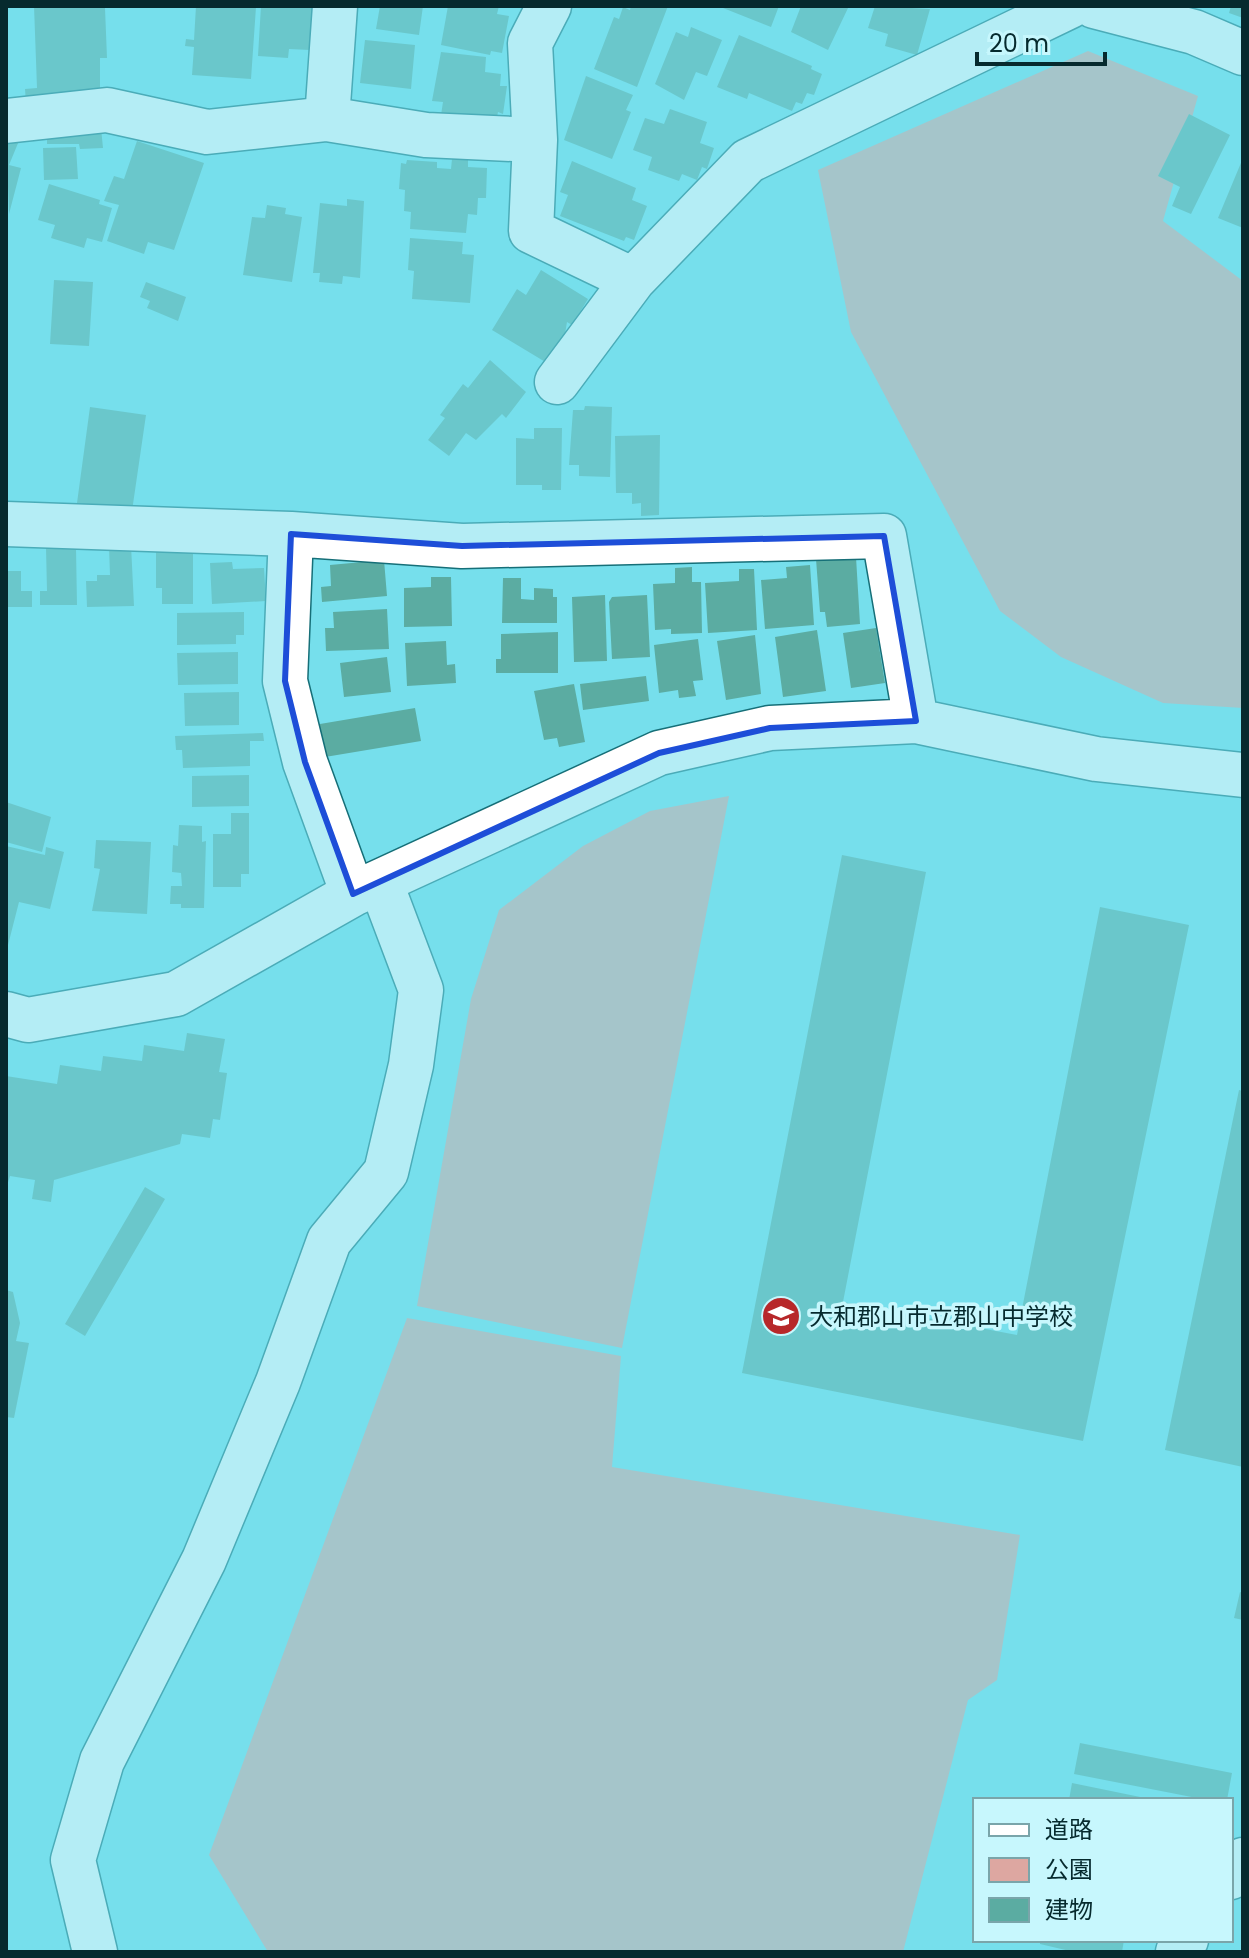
<svg xmlns="http://www.w3.org/2000/svg" width="1249" height="1958" font-family="Poppins,'Noto Sans JP',sans-serif">
  <style>
    .green { fill: #dda7a1 }
    .building { fill: #5baca2 }
    .lines { fill: none; stroke-linecap: round; stroke-linejoin: round }
    .minor-casing { stroke: #166f78; stroke-width: 47 }
    .minor { stroke: #fff; stroke-width: 44 }
    .marked { fill: none; stroke: #1d4ed8; stroke-width: 6; stroke-linejoin: round }
    .labels { text-anchor: middle; dominant-baseline: central; stroke-width: 7; stroke-linejoin: round; paint-order: stroke }
    .poi-label { font-size: 24px; fill: #062a2e; stroke: #c7f7fd; text-anchor: start }
  </style>
  <rect width="100%" height="100%" fill="#76dfec"/>
  <!-- green -->
  <path class="green" d="M1088,51L1198,96L1163,221L1243,281V708L1163,703L1061,657L1000,611L851,332L818,170Z
    M729,796L622,1348L417,1306L471,999L499,910L583,846L650,811Z
    M407,1318L621,1356L612,1467L1020,1535L997,1680L968,1700L903,1952H268L209,1855Z"/>
  <!-- building -->
  <path class="building" d="M34,6L105,8L107,58H100V95L26,103L25,89L37,88Z
    M196,6L256,7L251,79L192,75L194,47L185,46L186,39L194,40Z
    M261,6H313L310,50L289,49L288,58L258,56Z
    M380,6H423L419,35L376,29Z
    M448,6H499L497,14L509,16L502,53L491,51L490,55L441,45Z
    M631,6H668L637,87L594,69L614,17L619,19L623,7L630,10Z
    M718,6H779L771,27Z
    M801,6H849L828,50L791,32Z
    M875,6L930,9L917,55L885,46L888,34L868,28Z
    M1231,6H1243V18L1229,13Z
    M691,27L722,40L707,76L696,72L684,100L655,84L676,32L688,37Z
    M739,35L812,66L811,69L822,74L814,95L807,93L802,104L796,102L792,111L749,93L747,99L717,87Z
    M365,40L415,45L411,89L360,83Z
    M441,52L486,57L485,72L501,74L500,86H507L503,114L498,112L496,122L441,115L443,102L432,101Z
    M586,76L633,95L626,110L631,112L612,159L564,140Z
    M670,109L707,122L700,143L714,148L707,169L702,167L697,180L682,174L679,181L648,170L652,157L633,150L645,118L664,124Z
    M1189,114L1230,135L1191,214L1172,206L1180,187L1158,176Z
    M101,128L103,148L80,149L79,144H47V130Z
    M6,132L21,136L9,165L21,168L9,214Z
    M137,141L204,163L174,250L148,242L144,254L107,241L119,205L104,201L114,176L124,179Z
    M76,147L78,179L44,180L43,148Z
    M1243,158V228L1218,218Z
    M452,159L468,160V167L487,168L486,198H478L477,215L468,214L466,233L410,229L411,212L404,211L405,190L399,189L401,163L406,164L407,160L437,162V168L451,169Z
    M572,161L636,188L632,200L647,206L634,240L626,237L624,241L560,216L568,195L560,192Z
    M49,184L100,200L99,204L112,208L102,242L87,238L84,248L51,238L55,225L38,220Z
    M347,199L364,201L360,278L343,276L342,284L319,282L320,273H313L320,203L347,206Z
    M267,205L286,208L285,214L302,217L292,282L243,275L252,217L265,218Z
    M410,238L463,242L462,254L474,255L470,303L412,299L414,271L408,270Z
    M541,270L588,299L572,325L567,322L565,334L547,363L492,330L517,289L526,295Z
    M54,280L93,282L89,346L50,344Z
    M146,282L186,297L178,321L147,308L150,301L140,297Z
    M490,360L526,392L506,418L502,414L476,440L466,433L449,456L428,440L445,418L440,415L463,384L468,388Z
    M585,406L612,407L610,477L579,476V465H569L573,410H584Z
    M90,407L146,415L132,511L77,503Z
    M534,428H562L561,490H542V485H516V438L534,439Z
    M660,435L659,515L641,516V503L632,504V493H616L615,436Z
    M131,545L134,606L87,607L86,581H97V575H110L109,547Z
    M46,548H76L77,605H40V591H47Z
    M156,548H193V604H162V588H156Z
    M856,557L860,624L827,627L825,612H820L816,559Z
    M384,560L387,596L322,602L321,587L331,586L330,565Z
    M232,562L233,569L264,568L266,601L212,604L210,563Z
    M810,565L814,625L765,629L761,580L787,578L786,567Z
    M692,567V582H701L702,633L671,634V629L655,630L653,584L675,583V568Z
    M739,569H754L757,630L708,633L705,583L739,581Z
    M6,571H21V591H32V607H6Z
    M431,577H451L452,626L404,627V588L431,587Z
    M503,578H521V599L534,600V588L553,589V597H557V623H502Z
    M605,595L607,661L574,662L572,597Z
    M647,595L650,657L612,659L609,602L612,597Z
    M387,609L389,649L326,651L325,628H334L333,612Z
    M244,612V635H236V644L177,645V613Z
    M876,628L885,683L851,688L843,633Z
    M817,630L826,691L783,697L775,637Z
    M558,632V673H496V659H501V634Z
    M755,635L761,694L726,700L717,641Z
    M698,639L703,680L693,681L696,696L679,698L678,690L659,693L654,645Z
    M446,641L447,665L455,664L456,683L407,686L405,643Z
    M238,652V684L178,685L177,653Z
    M387,657L391,692L344,697L340,663Z
    M646,676L649,701L583,710L580,684Z
    M574,684L585,742L559,747L557,738L544,740L534,691Z
    M239,692V725L185,726L184,693Z
    M415,708L421,741L319,758L314,725Z
    M263,733L264,741H250V766L183,768L182,750H176L175,736Z
    M249,775V806L192,807V776Z
    M6,802L51,817L42,852L6,842Z
    M231,813H249V874H241V887H213V834H231Z
    M179,825L202,826V842L206,841L204,908H181V904H170L171,886H182L181,873L172,872L173,845L178,846Z
    M96,840L151,842L147,914L92,911L100,869L94,868Z
    M6,846L45,855L46,847L64,852L50,909L19,902L7,949Z
    M842,855L926,872L843,1302L1017,1335L1100,907L1189,925L1083,1441L742,1373Z
    M187,1033L225,1039L219,1072L227,1073L220,1120L213,1119L210,1138L182,1134L180,1144L54,1180L51,1202L32,1199L35,1180L10,1176L6,1189V1076L57,1084L60,1065L101,1071L103,1056L142,1061L144,1045L184,1051Z
    M1239,1090L1243,1091V1467L1165,1450Z
    M145,1187L165,1199L85,1336L65,1324Z
    M6,1290L13,1292L20,1323L16,1341L29,1343L14,1418L6,1417Z
    M1240,1592L1243,1593V1620L1234,1618Z
    M1080,1743L1232,1773L1227,1800H1207L1074,1774Z
    M1072,1783L1150,1799V1800H1069Z
    M1040,1940H1124L1122,1952H1074L1040,1944Z"/>
  <g class="lines">
    <!-- minor casing -->
    <g class="minor-casing">
      <path id="minor" d="M549,6L530,43L535,140L531,231L633,280
        M1094,6L1194,32L1243,53
        M327,119L335,6
        M6,121L107,110L207,132L327,119L426,135L535,140
        M557,382L633,280L748,161L1070,6
        M6,524L291,534L462,546L884,536L916,721
        M291,534L285,681L305,762L353,894
        M6,1014L28,1020L176,994L353,894L659,753L770,728L916,721L1096,759L1243,775
        M1231,1877L1243,1860
        M95,1952L73,1860L102,1761L204,1560L278,1382L329,1241L386,1172L411,1065L421,990L381,884
        M1178,1952L1186,1940"/>
    </g>
    <!-- minor -->
    <use href="#minor" class="minor"/>
  </g>
  <!-- marked area -->
  <path d="M0 0H1249V1958H0ZM291,534L462,546L884,536L916,721L770,728L659,753L353,894L305,762L285,681Z" fill="#76dfec" fill-opacity=".55" fill-rule="evenodd"/>
  <path class="marked" d="M291,534L462,546L884,536L916,721L770,728L659,753L353,894L305,762L285,681Z"/>
  <!-- icons -->
  <defs>
    <g id="school-disc" transform="scale(2)"><circle r="9.5" fill="#b7282a" stroke="#c7f7fd"/><path d="M0-5L7-2L0 1L-7-2ZM-4 1L0 2.5L4 1V4Q0 6-4 4Z" fill="#fff"/></g>
  </defs>
  <g fill-rule="evenodd">
    <use href="#school-disc" x="781" y="1316"/>
  </g>
  <g class="labels">
    <!-- poi labels -->
    <g class="poi-label">
      <text x="809" y="1316">大和郡山市立郡山中学校</text>
    </g>
  </g>
  <!-- border -->
  <rect width="1249" height="1958" fill="none" stroke="#062a2e" stroke-width="16"/>
  <!-- legend -->
  <rect x="973" y="1798" width="260" height="144" fill="#c7f7fd" stroke="#7aa5aa" stroke-width="2"/>
  <rect x="989" y="1824" width="40" height="12" fill="#ffffff" stroke="#7aa5aa" stroke-width="2"/>
  <text x="1045" y="1838" font-size="24" fill="#062a2e">道路</text>
  <rect x="989" y="1858" width="40" height="24" fill="#dda7a1" stroke="#7aa5aa" stroke-width="2"/>
  <text x="1045" y="1878" font-size="24" fill="#062a2e">公園</text>
  <rect x="989" y="1898" width="40" height="24" fill="#5baca2" stroke="#7aa5aa" stroke-width="2"/>
  <text x="1045" y="1918" font-size="24" fill="#062a2e">建物</text>
  <!-- scale -->
  <path d="M977 52v12h128v-12" fill="none" stroke="#062a2e" stroke-width="4"/>
  <text x="989" y="52" font-size="24" fill="#062a2e" stroke="#c7f7fd" stroke-width="6" paint-order="stroke">20 m</text>
</svg>
